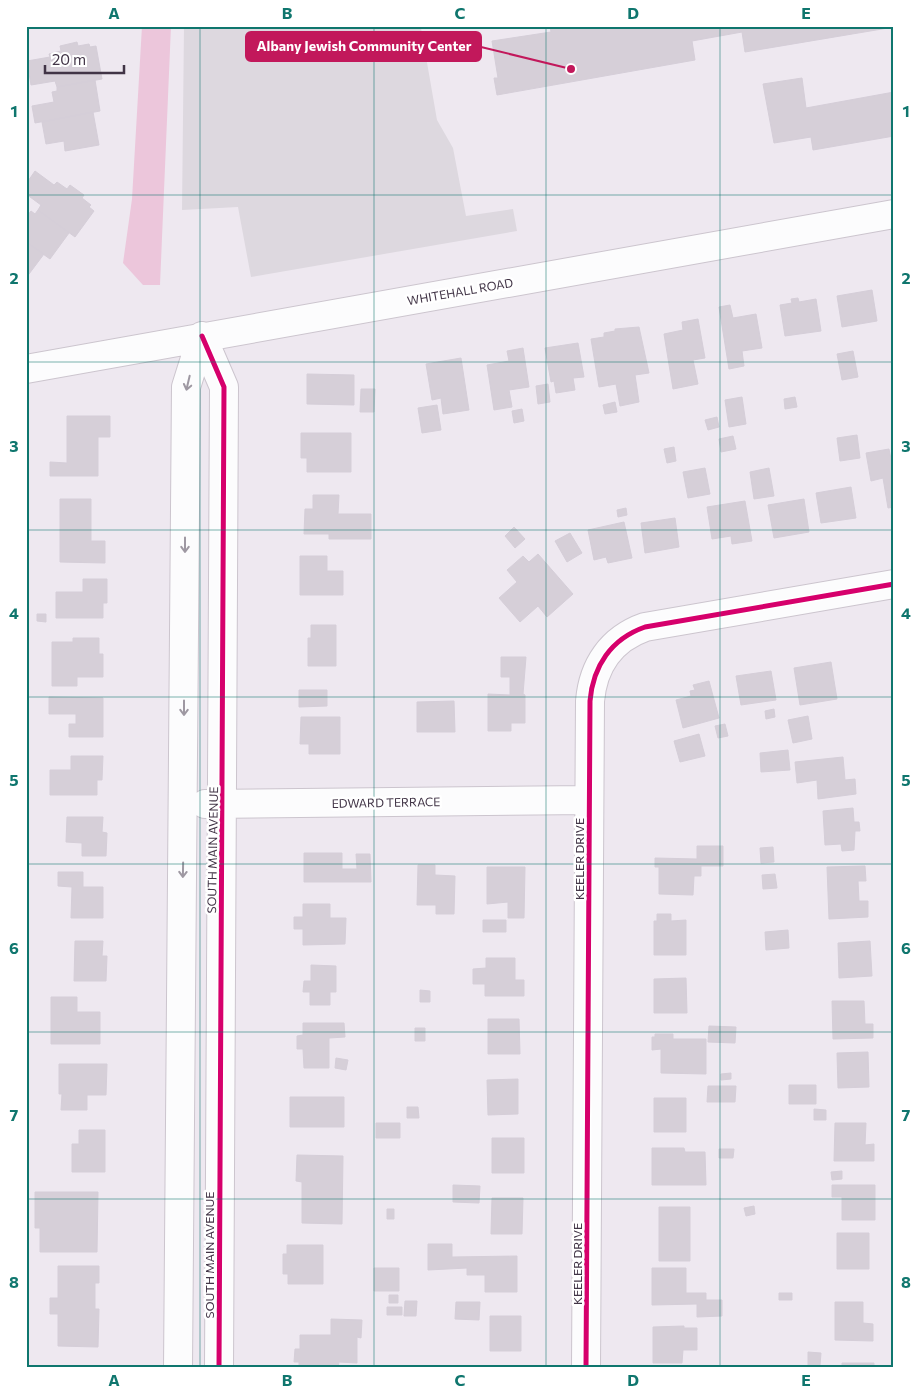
<svg xmlns="http://www.w3.org/2000/svg" width="920" height="1394" font-family="Commissioner,sans-serif">
  <style>
    .green { fill: #ecc6db }
    .parking { fill: #ddd8df }
    .building { fill: #d6cfd8; stroke: #d5ced8 }
    .lines { fill: none; stroke-linecap: round; stroke-linejoin: round }
    .minor-casing { stroke: #ccc5ce; stroke-width: 30 }
    .minor { stroke: #fcfcfd; stroke-width: 28 }
    .cycleway-casing { stroke: #fff; stroke-width: 8 }
    .cycleway { stroke: #d6006c; stroke-width: 5 }
    .oneway { stroke: #9e98a2 }
    .grid { fill: none; stroke: #0f766e; stroke-width: 1; stroke-opacity: 0.55 }
    .labels { text-anchor: middle; dominant-baseline: central; stroke-width: 5; stroke-linejoin: round; paint-order: stroke }
    .street-label { font-size: 12px; fill: #413446; stroke: #fff }
    .leader { fill: none; stroke: #c2185b; stroke-width: 2 }
    .callout-dot { fill: #c2185b; stroke: #fff; stroke-width: 2 }
    .callout { fill: #c2185b; stroke: #c2185b; stroke-width: 2 }
    .callout-label { font-size: 14px; text-anchor: middle; font-weight: bold; fill: #fff }
    .neatline { fill: none; stroke: #0f766e; stroke-width: 2 }
    .grid-label { font-size: 16px; text-anchor: middle; font-weight: bold; fill: #0f766e }
  </style>
  <rect width="100%" height="100%" fill="#eee8f0"/>
  <!-- green -->
  <path class="green" d="M142,26H171L160,285H143L123,263L132,199Z"/>
  <!-- parking -->
  <path class="parking" d="M184,26H410L411,29L421,28L437,120L453,148L466,216L513,209L517,231L251,277L238,207L182,210Z"/>
  <!-- building -->
  <path class="building" d="M550,26H894V27L745,52L742,32L692,41L695,60L497,95L494,78H498L492,41L551,32Z
    M77,42L78,46L89,44L90,47L96,46L102,79L57,87L55,81L31,85L27,61L50,57L49,54L61,51L60,46Z
    M802,78L806,108L894,92V136L813,150L811,137L774,143L763,84Z
    M95,80L100,111L35,123L32,106L54,102L52,92L57,91V87Z
    M93,112L99,145L65,151L64,141L46,144L42,122Z
    M35,171L54,185L57,182L67,189L70,185L84,195L82,198L91,205L89,207L94,211L75,237L38,210L41,205L26,194V184Z
    M38,210L69,233L50,259L26,242V217L31,211L35,214Z
    M26,242L44,254L26,278Z
    M872,290L877,321L842,327L837,296Z
    M798,298L799,302L816,299L821,331L785,336L780,305L792,303L791,299Z
    M730,305L733,318L756,314L762,348L742,351L744,366L729,369L719,307Z
    M698,319L705,358L693,360L698,384L673,389L664,334L683,330L682,322Z
    M639,327L649,373L635,375L639,402L620,406L616,384L599,387L591,339L604,337V333L615,331V329Z
    M578,343L584,377L573,378L575,390L556,393L554,381L551,382L545,348Z
    M523,348L529,387L509,390L512,407L494,410L487,365L509,361L507,351Z
    M853,351L858,377L842,380L837,354Z
    M461,358L469,410L443,414L441,398L432,400L426,364Z
    M307,374L354,375V405L307,404Z
    M548,384L550,402L538,404L536,386Z
    M361,389H375L374,412H360Z
    M742,397L746,424L729,427L725,400Z
    M795,397L797,407L785,409L784,399Z
    M615,402L617,412L605,414L603,405Z
    M437,405L441,430L422,433L418,408Z
    M522,409L524,421L514,423L512,411Z
    M67,416H110V437H98V476H50V462L67,463Z
    M717,417L719,427L708,430L705,420Z
    M301,433H351V472H307V458H301Z
    M857,435L860,458L840,461L837,438Z
    M733,436L736,449L721,452L719,439Z
    M674,447L676,461L667,463L664,449Z
    M889,449L894,474V507L888,508L883,478L871,481L866,453Z
    M705,468L710,494L688,498L683,472Z
    M769,468L774,496L754,499L750,472Z
    M851,487L856,518L821,523L816,493Z
    M313,495H339L338,514H371V539H329V534H304L305,509H313Z
    M60,499H91V541H105V563L60,562Z
    M804,499L809,532L774,538L768,505Z
    M745,501L752,541L732,544L731,536L712,539L707,507Z
    M626,508L627,515L618,517L617,510Z
    M675,518L679,547L645,553L641,523Z
    M624,522L632,558L608,563L606,557L594,560L588,530Z
    M514,527L525,539L515,548L505,536Z
    M570,533L582,553L567,562L555,541Z
    M538,554L573,594L547,617L538,606L520,622L499,598L517,582L507,570L523,556L529,562Z
    M300,556H327V571H343V595H300Z
    M83,579H107V603H103V618H56V592H83Z
    M37,614H46V622L37,621Z
    M311,625H336V666H308V638H311Z
    M73,638H99V654H103V677H77V686H52V642H73Z
    M501,657H526L523,694L525,695V723H511V731H488V694L510,695V677H501Z
    M831,662L837,699L800,705L794,668Z
    M771,671L776,700L741,705L736,676Z
    M709,681L719,718L683,728L676,700L691,696L690,691L695,690L693,685Z
    M299,690H327V706L299,707Z
    M49,697L103,698V737H69V724H76V714H49Z
    M454,701L455,732H417V702Z
    M774,709L775,717L766,719L765,711Z
    M808,716L812,739L793,743L788,720Z
    M301,717H340V754H309V744H300Z
    M725,724L728,736L718,738L715,726Z
    M699,734L705,756L680,762L674,741Z
    M788,750L790,770L761,772L760,753Z
    M71,756H103L102,780H97V795H50V770H71Z
    M843,757L845,780L855,779L856,794L818,799L817,780L797,783L795,762Z
    M853,808L854,822H859L860,831H855L854,850L842,851L841,844L825,845L823,811Z
    M67,817H103L102,832L107,833L106,856H82V843L66,842Z
    M697,846H723V866H701V876H694L693,895L659,894V867H655V858L697,859Z
    M773,847L774,862L761,863L760,848Z
    M304,853H342V869H357L356,854H370L371,882H304Z
    M418,865H435V875L455,876L454,914H436V905H417Z
    M865,866L866,881H858L859,901H868V917L829,919L827,867Z
    M487,867H525L524,918H508V902L487,904Z
    M58,872H83V887H103V918H71L72,887L58,886Z
    M775,874L777,888L763,889L762,875Z
    M303,904H330V918H346L345,944L303,945V929H294V917H303Z
    M657,914H671V921L686,920V955H654V921H657Z
    M483,920H506V932H483Z
    M788,930L789,948L766,950L765,932Z
    M75,941H103L102,956H107L106,981H74Z
    M870,941L872,976L839,978L838,943Z
    M486,958H515V980H524V996H485V984H473V969L486,968Z
    M311,965L336,966V992H330V1005H310V992H303L304,981H311Z
    M686,978L687,1013H654V979Z
    M420,990L430,991V1002H420Z
    M51,997H77V1012H100V1044H51Z
    M832,1001H864L865,1024H873V1038L833,1039Z
    M488,1019H519L520,1054H488Z
    M303,1023H344L345,1037L329,1038V1068H304L303,1049H297V1036L303,1035Z
    M709,1026L736,1027L735,1043L708,1042Z
    M415,1028H425V1041H415Z
    M655,1034H673V1039H706V1074L661,1073V1049L652,1050V1037H655Z
    M868,1052L869,1087L838,1088L837,1053Z
    M336,1058L348,1060L346,1070L335,1068Z
    M59,1064H107L106,1095H87V1110H61L62,1094H59Z
    M731,1073V1079L721,1080V1074Z
    M518,1079V1114L488,1115L487,1080Z
    M789,1085H816V1104H789Z
    M708,1086H736L735,1102H707Z
    M290,1097H344V1127H290Z
    M654,1098H686V1132H654Z
    M407,1107H418L419,1118H407Z
    M814,1109L826,1110V1120H814Z
    M376,1123H400V1138H376Z
    M835,1123H866L865,1145L874,1144V1161H834Z
    M79,1130H105V1172H72V1144H79Z
    M492,1138H524V1173H492Z
    M652,1148H684L685,1152H705L706,1185H652Z
    M719,1149H734L733,1158H719Z
    M297,1155L343,1156L342,1224L302,1223V1182L296,1181Z
    M842,1171V1179L832,1180L831,1172Z
    M453,1185L480,1186L479,1203L453,1202Z
    M832,1185H875V1220H842V1197H832Z
    M35,1192H98L97,1252H40V1228H35Z
    M492,1198H523L522,1234H491Z
    M754,1206L755,1214L746,1216L744,1208Z
    M659,1207H690V1261H659Z
    M387,1209H394V1219H387Z
    M837,1233H869V1269H837Z
    M428,1244H452V1257L517,1256V1292H485V1275H467V1268L428,1270Z
    M287,1245H323V1284H288V1274H283V1254H287Z
    M58,1266H99V1283H95V1309H99L98,1347L58,1346V1314H50V1298H58Z
    M374,1268H399V1291H374Z
    M652,1268H686V1293H706V1300H722V1316L697,1317V1304L652,1305Z
    M779,1293H792V1300H779Z
    M389,1295H398V1303H389Z
    M405,1301H417L416,1316H404Z
    M456,1302H480L479,1320L455,1319Z
    M835,1302H863V1323L873,1324V1341L835,1340Z
    M387,1307H402V1315H387Z
    M490,1316H521V1351H490Z
    M331,1319L362,1320L361,1338L357,1337V1363L339,1362L338,1368H299V1362H294L295,1349H300V1335H331Z
    M684,1326V1328H697V1350H683L682,1363H653V1327Z
    M808,1352L821,1353L820,1365H808Z
    M842,1363H874V1368H842Z"/>
  <g class="lines">
    <!-- minor casing -->
    <g class="minor-casing">
      <path id="minor" d="M202,336L224,387L219,1368
        M26,369L894,214
        M205,804L589,800
        M178,1368L186,387L202,336
        M586,1368L590,701C593,666 611,639 645,627L894,584"/>
    </g>
    <!-- minor -->
    <use href="#minor" class="minor"/>
    <!-- cycleway casing -->
    <g class="cycleway-casing">
      <path id="cycleway" d="M202,336L224,387L219,1368
        M586,1368L590,701C593,666 611,639 645,627L894,584"/>
    </g>
    <!-- cycleway -->
    <use href="#cycleway" class="cycleway"/>
  </g>
  <!-- one-way arrows -->
  <defs><path id="oneway-shaft" d="M-6 0H5M1.5-3L5.5 0L1.5 3" fill="none" stroke-width="1.6" stroke-linecap="round" stroke-linejoin="round" transform="scale(1.25)"/></defs>
  <g class="oneway">
    <use href="#oneway-shaft" transform="translate(188 383) rotate(103)"/>
    <use href="#oneway-shaft" transform="translate(185 545) rotate(90)"/>
    <use href="#oneway-shaft" transform="translate(184 708) rotate(90)"/>
    <use href="#oneway-shaft" transform="translate(183 870) rotate(91)"/>
  </g>
  <!-- grid -->
  <path class="grid" d="M200,26V1368M374,26V1368M546,26V1368M720,26V1368M26,195H894M26,362H894M26,530H894M26,697H894M26,864H894M26,1032H894M26,1199H894"/>
  <g class="labels">
    <!-- street labels -->
    <g class="street-label">
      <text transform="translate(460 291) rotate(-10)">WHITEHALL ROAD</text>
      <text transform="translate(386 802) rotate(-1)">EDWARD TERRACE</text>
      <text transform="translate(212 850) rotate(-89)">SOUTH MAIN AVENUE</text>
      <text transform="translate(579 859) rotate(-90)">KEELER DRIVE</text>
      <text transform="translate(209 1255) rotate(-90)">SOUTH MAIN AVENUE</text>
      <text transform="translate(577 1264) rotate(-90)">KEELER DRIVE</text>
    </g>
  </g>
  <!-- callouts -->
  <path class="leader" d="M571 69L481 47"/>
  <circle class="callout-dot" cx="571" cy="69" r="5"/>
  <rect class="callout" x="246" y="32" width="235" height="29" rx="5"/>
  <g class="callout-label">
    <text x="364" y="51">Albany Jewish Community Center</text>
  </g>
  <!-- border -->
  <rect width="920" height="1394" fill="none" stroke="#ffffff" stroke-width="55"/>
  <!-- scale -->
  <path d="M45 65v8h79v-8" fill="none" stroke="#413446" stroke-width="2.5"/>
  <text x="52" y="65" font-size="15" fill="#413446" stroke="#ffffff" stroke-width="4" paint-order="stroke">20 m</text>
  <rect x="28" y="28" width="864" height="1338" class="neatline"/>
  <g class="grid-label">
    <text x="114" y="19">A</text>
    <text x="287" y="19">B</text>
    <text x="460" y="19">C</text>
    <text x="633" y="19">D</text>
    <text x="806" y="19">E</text>
    <text x="14" y="117">1</text>
    <text x="906" y="117">1</text>
    <text x="14" y="284">2</text>
    <text x="906" y="284">2</text>
    <text x="14" y="452">3</text>
    <text x="906" y="452">3</text>
    <text x="14" y="619">4</text>
    <text x="906" y="619">4</text>
    <text x="14" y="786">5</text>
    <text x="906" y="786">5</text>
    <text x="14" y="954">6</text>
    <text x="906" y="954">6</text>
    <text x="14" y="1121">7</text>
    <text x="906" y="1121">7</text>
    <text x="14" y="1288">8</text>
    <text x="906" y="1288">8</text>
    <text x="114" y="1386">A</text>
    <text x="287" y="1386">B</text>
    <text x="460" y="1386">C</text>
    <text x="633" y="1386">D</text>
    <text x="806" y="1386">E</text>
  </g>
</svg>
